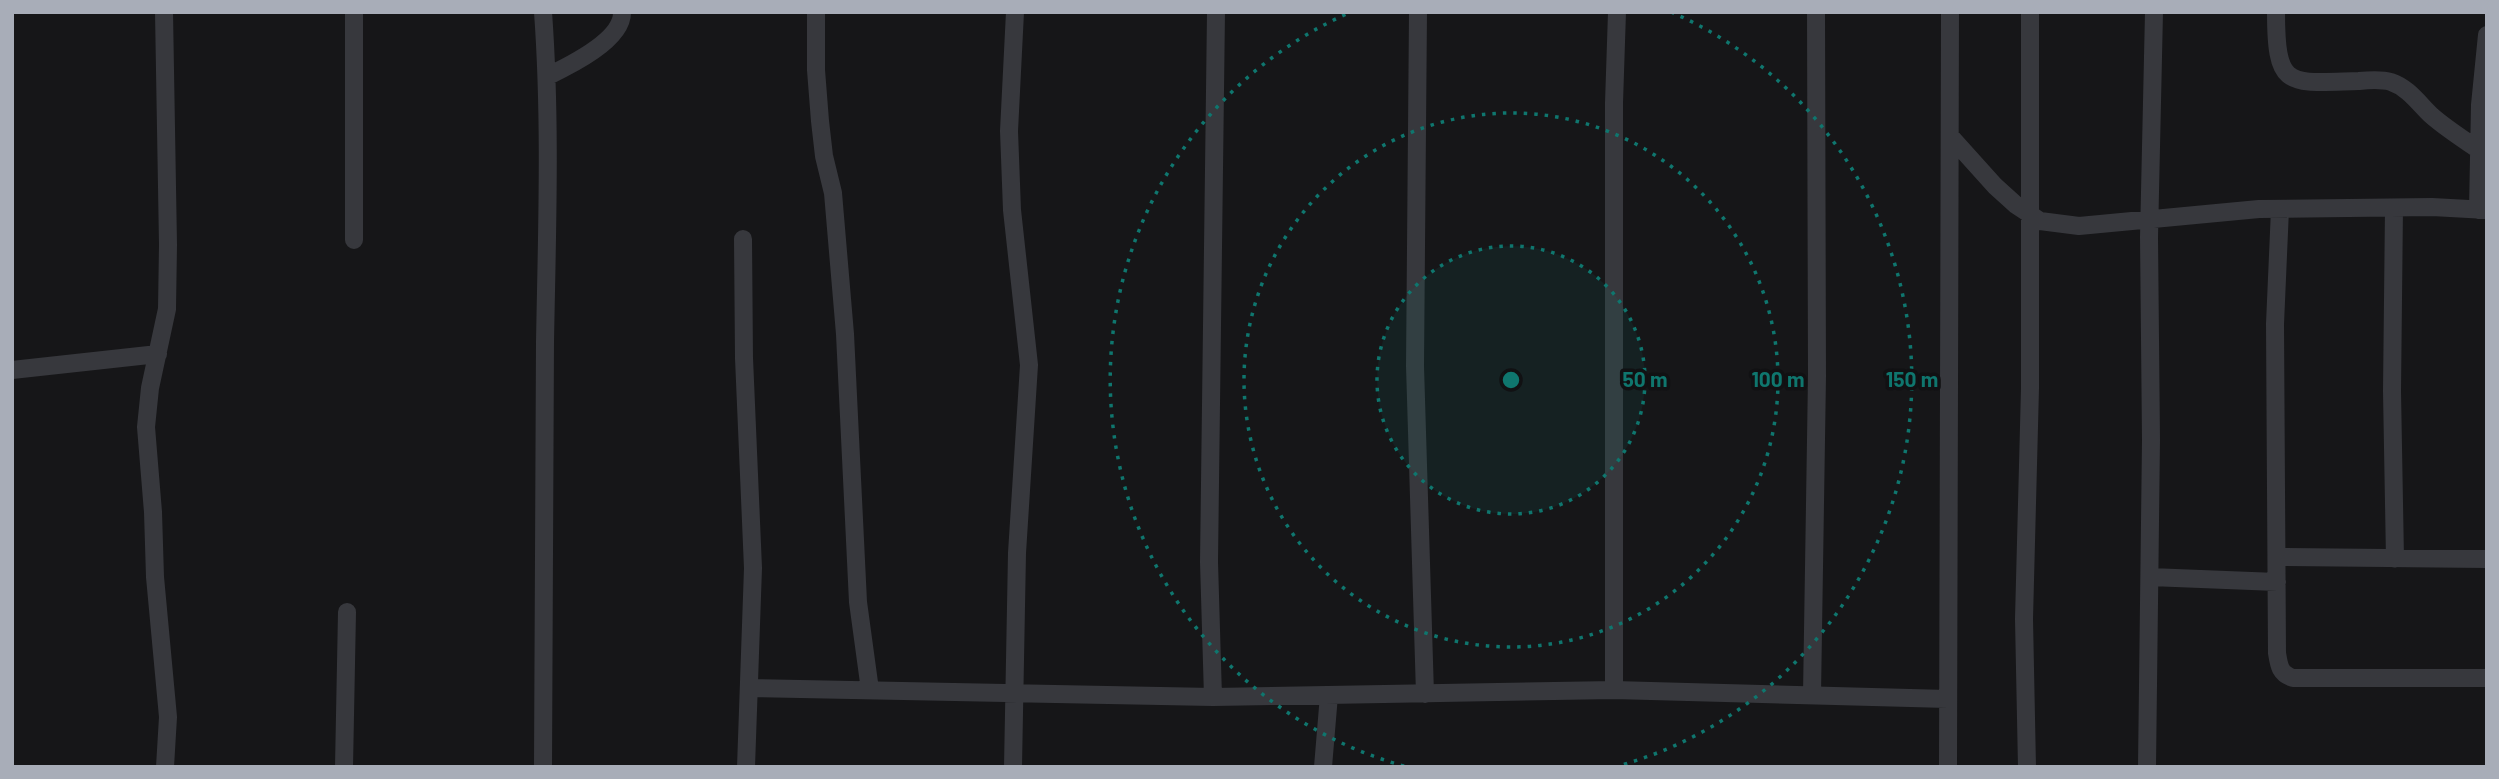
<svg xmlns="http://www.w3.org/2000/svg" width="2499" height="779" font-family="Barlow,sans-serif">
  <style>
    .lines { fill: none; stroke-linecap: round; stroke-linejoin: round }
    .minor { stroke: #37383d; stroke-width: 18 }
    .ring { fill: none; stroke: #0f766e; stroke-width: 3.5; stroke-dasharray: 3.5 7 }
    .centre { fill: #0f766e; stroke: #111113; stroke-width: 3.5 }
    .ring-label { font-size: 21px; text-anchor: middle; font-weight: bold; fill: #0f766e; stroke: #111113; stroke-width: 7; stroke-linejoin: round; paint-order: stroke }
  </style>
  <rect width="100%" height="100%" fill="#161618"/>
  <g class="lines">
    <!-- minor -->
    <path class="minor" d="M164,12L168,245L167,309L150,388L146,427L153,512L155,577L168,717L165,767
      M354,12V240
      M543,12C551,122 547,231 545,342C544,483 543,625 543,767
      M816,12V70L820,121L824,156L833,193L845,334L858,602L870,690
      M1418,12L1415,366L1425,694
      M2276,12C2276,90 2288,83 2359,81C2369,80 2381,79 2391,82C2409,88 2419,104 2432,116C2447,129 2463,139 2479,150
      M548,76C569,66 623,40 622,12
      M1950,136L1995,186L2016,205L2040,221L2079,226L2259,209L2432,207L2487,210
      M2394,208L2392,391L2395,559
      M2280,209L2275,324L2277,653C2279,666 2280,674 2293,678H2487
      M2478,210L2480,105L2487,35
      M743,239L744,358L753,568L746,767
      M12,370L158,354
      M2277,557L2487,559
      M2150,577L2277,582
      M749,688L1213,697L1614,690L1948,699
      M1614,690V103L1617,12
      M1812,695L1817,376L1816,12
      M1213,697L1209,562L1216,12
      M344,767L347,612
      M1013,767L1017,553L1029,365L1012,210L1009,131L1015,12
      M1323,767L1329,695
      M1948,767L1950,12
      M2027,767L2024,619L2030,388V12
      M2147,767L2151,440L2149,237L2154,12"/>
  </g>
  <!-- distance rings -->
  <circle cx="1511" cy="380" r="134" fill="#0f766e" fill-opacity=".12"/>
  <g class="ring">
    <circle cx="1511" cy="380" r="134"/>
    <circle cx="1511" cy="380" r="267"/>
    <path d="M1404 766A401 401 0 0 1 1351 12M1671 12A401 401 0 0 1 1618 766"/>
  </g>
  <circle cx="1511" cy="380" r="10" class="centre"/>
  <g class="ring-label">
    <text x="1645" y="387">50 m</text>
    <text x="1778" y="387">100 m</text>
    <text x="1912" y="387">150 m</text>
  </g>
  <!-- border -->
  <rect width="2499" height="779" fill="none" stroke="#a8adb8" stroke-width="28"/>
</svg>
